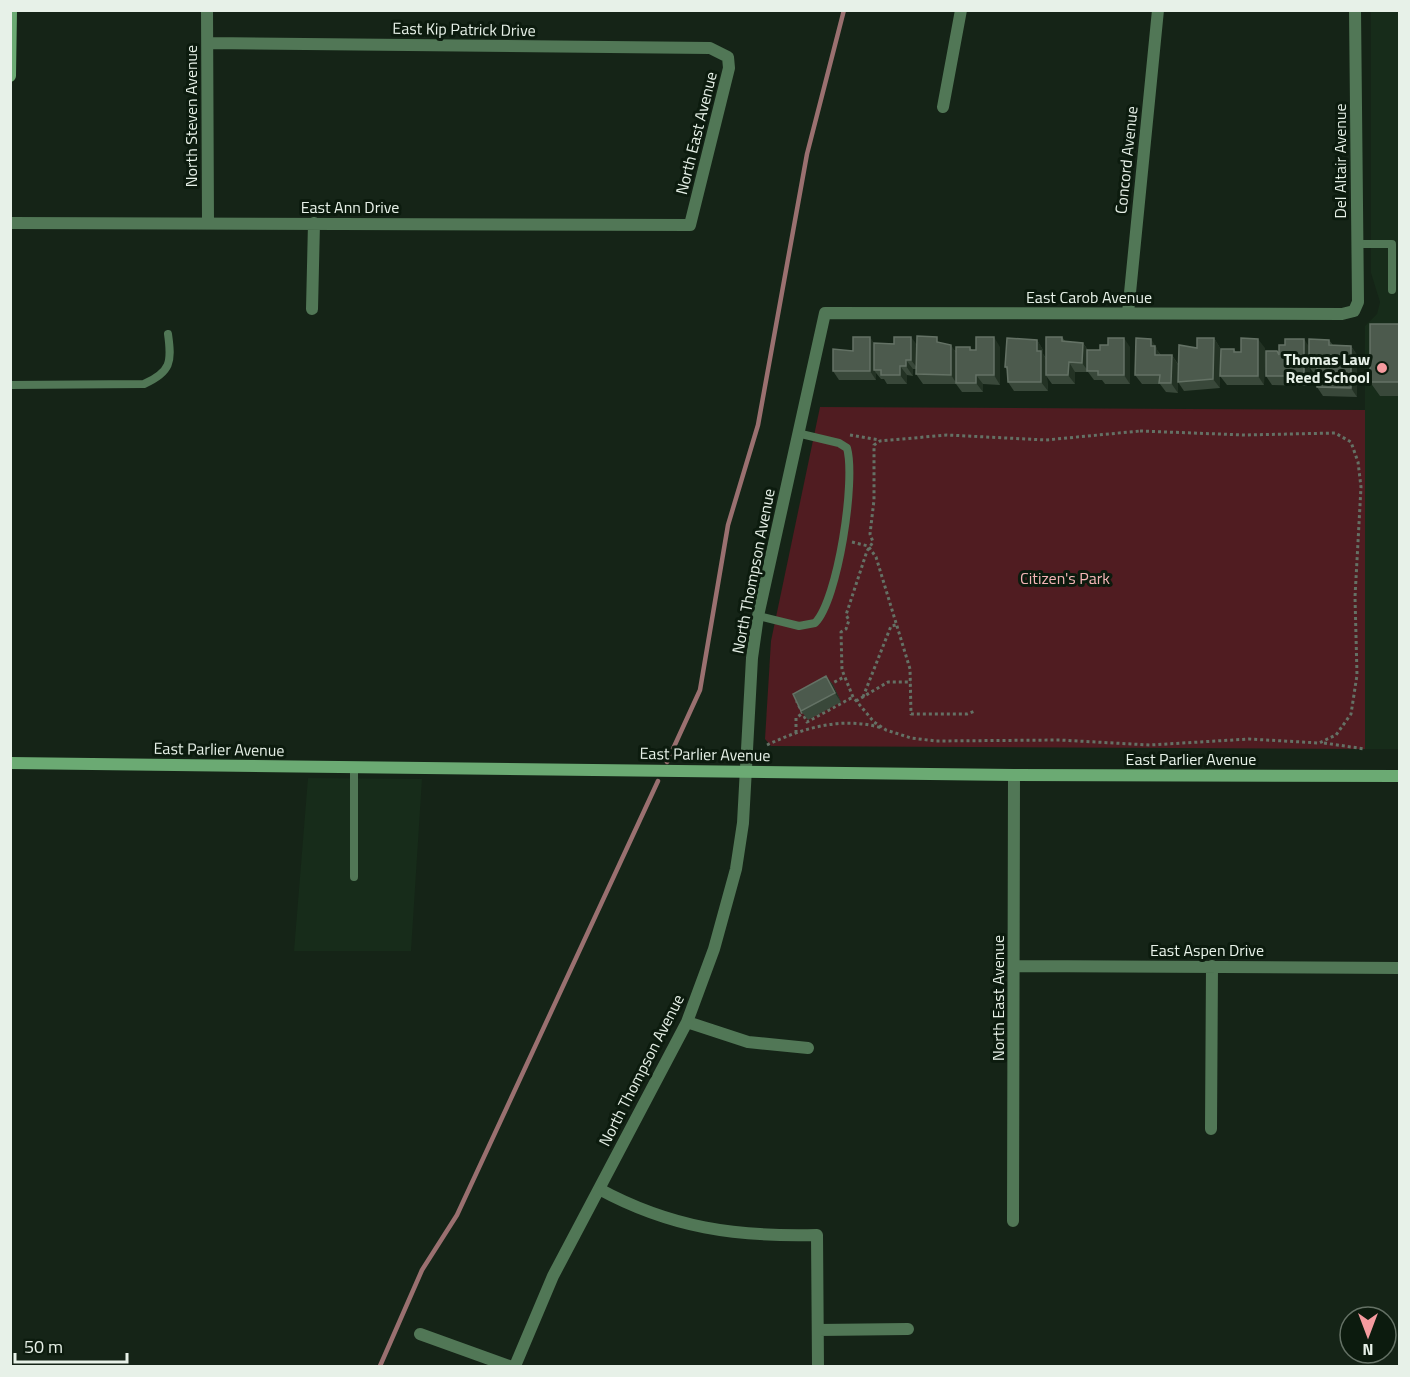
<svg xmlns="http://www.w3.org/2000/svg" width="1410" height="1377" font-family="'Titillium Web',sans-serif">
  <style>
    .built { fill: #172c1a }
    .green { fill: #501c21 }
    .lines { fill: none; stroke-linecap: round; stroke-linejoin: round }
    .stream { stroke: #9a7070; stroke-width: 4.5 }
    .path { stroke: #647165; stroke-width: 3; stroke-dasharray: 3 3; stroke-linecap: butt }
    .lane { stroke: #517756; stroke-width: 8 }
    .street { stroke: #517756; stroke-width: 12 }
    .secondary { stroke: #6baa73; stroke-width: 12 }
    .wall { fill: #39483a }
    .shaded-wall { fill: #233224 }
    .building { fill: #4c5a4d; stroke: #647265; stroke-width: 1.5 }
    .poi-dot { fill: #f59b9f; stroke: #0c1b0e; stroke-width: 2 }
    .labels { text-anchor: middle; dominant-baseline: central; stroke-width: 6; stroke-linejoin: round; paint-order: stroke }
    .street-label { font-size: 16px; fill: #e7f1e8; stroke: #0c1b0e }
    .poi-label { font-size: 16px; font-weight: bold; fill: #e7f1e8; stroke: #0c1b0e; text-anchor: end }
    .park-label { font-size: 16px; fill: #f4b6b7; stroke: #0c1b0e }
  </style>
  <rect width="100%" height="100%" fill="#152417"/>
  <!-- built -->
  <path class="built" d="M1399,10L1400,749H1365V326L1377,314L1380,302L1371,273V11Z
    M308,778L422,779L411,951H294Z"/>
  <!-- green -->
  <path class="green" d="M820,407L1365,410V749L771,746L765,739L771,641Z"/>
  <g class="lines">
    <!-- stream -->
    <path class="stream" d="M667,762L700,690L728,525L758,425L807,154L844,10
      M380,1366L422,1270L457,1215L658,781"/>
    <!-- path -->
    <path class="path" d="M1140,431L1245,435L1335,433L1351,442L1358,462L1361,487L1355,597L1357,675L1351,714L1336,735L1319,743L1249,739L1150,745L1060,740L936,741L911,738L886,730L874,722L853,697L842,670L841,632L846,629L849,620L846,615L867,551L873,542L870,534L874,500V445L880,441L947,435L1046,440Z
      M850,435L879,440
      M852,542L868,546L876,557L910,669L911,714H967L975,711
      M829,685L844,677
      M863,697L891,626L896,625
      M799,701L797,702L807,722L853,697
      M856,701L888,682H911
      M796,733V718L803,713
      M1324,743L1365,749
      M767,745C803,728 842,716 882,728"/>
    <!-- lane -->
    <path class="lane" d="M1357,244H1392V290
      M10,385L144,384C171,372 172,362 168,334
      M758,616L799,626L815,623C838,600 856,480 847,448L839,443L797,433
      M354,877V767"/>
    <!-- street -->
    <path class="street" d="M207,10L208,222
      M943,107L961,10
      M10,223L690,225L729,68L728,57L710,48L208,43
      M312,309L314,223
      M1128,313L1158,10
      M1014,966L1400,968
      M687,1022L748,1042L808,1048
      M1211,1129L1212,966
      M599,1189C671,1228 736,1237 817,1235L818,1366
      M1013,1221L1014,775
      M818,1330L908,1329
      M420,1334L509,1366
      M515,1366L553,1276L687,1022L714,949L736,869L743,823L752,658L758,616L825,313L1342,314L1354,311L1358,302L1355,10"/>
    <!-- secondary -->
    <path class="secondary" d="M10,76L11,10
      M10,763L1014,775L1400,776"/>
  </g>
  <!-- wall -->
  <path class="wall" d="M1400,325V396H1380L1370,382Z
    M1062,337L1065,341L1083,343L1088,350H1100L1130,347V384H1105L1102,380H1094L1088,372H1075V384H1052L1047,377L1048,391H1014L1008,382V371L1005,367L1037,340L1043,350V354L1046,358Z
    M1214,338L1220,348V388L1184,391L1178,382V393L1166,392L1160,384H1142L1135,375L1157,348V350L1161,355H1172L1178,364L1197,348Z
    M1329,340L1333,345L1351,346L1357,355V397L1323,396L1317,387V376H1316L1310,368V386L1272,385L1266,376L1279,354L1309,347Z
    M874,343L917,344L941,343L956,351L970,347L972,350H976L1000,347V385L983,384V392H962L956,384H923L916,374V369H913V376L907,375V384H887L884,379H881L876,373V380H839L833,371L853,351Z
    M1265,348L1264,385H1227L1220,376L1234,349L1236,352H1241Z
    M826,676L833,685L841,702L808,720L801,711Z"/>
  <!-- shaded-wall -->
  <path class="shaded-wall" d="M870,337L876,346L874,370L876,373V380L870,371Z
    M911,337L918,346V369L911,360Z
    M994,337L1000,347V385L994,375Z
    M1124,338L1130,347V384L1124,375Z
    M1214,338L1220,348V388L1213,379Z
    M1151,339L1157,348V350L1161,356L1155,355L1151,346Z
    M1258,339L1265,348L1264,385L1258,376Z
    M1304,339L1310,348V386L1304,376Z
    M1037,340L1043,350V354L1047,361L1046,375L1047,377L1048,391L1041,382L1037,351Z
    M1083,343L1089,352V372L1082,363Z
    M951,345L957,354V384L951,375Z
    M1351,346L1357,355V397L1351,388Z
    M1172,355L1178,365V393L1171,383Z
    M906,360L913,369V376L906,366Z
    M1069,362L1075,372V384L1068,375Z
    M900,366L907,375V384L900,375Z
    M976,375L983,384V392L976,383Z
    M826,676L833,685L841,702L835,693Z"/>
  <!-- building -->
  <path class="building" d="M1370,324H1399V382H1370Z
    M917,336L937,337V342L951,345V375L916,374Z
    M853,337H870V371H833V349L853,351Z
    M894,337H911V360H906V366H900V375H881V370H874V343L894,344Z
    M976,337H994V375H976V383H956V347H970V350H976Z
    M1046,337H1062V341L1083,343L1082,363L1069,362L1068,375H1046Z
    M1007,338L1037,340V351H1041V382H1008L1007,367H1005Z
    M1108,338H1124V375H1098V371H1087V350H1100V345H1108Z
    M1136,338L1151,339V346H1155V355H1172L1171,383H1159L1160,375H1135Z
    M1197,338H1214L1213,379L1178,382L1179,345L1197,348Z
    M1241,338L1258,339V376H1220L1221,349H1234V352H1241Z
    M1285,339H1304V376H1266V351H1277L1279,355V345H1285Z
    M1309,339L1329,340V345L1351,346V388L1317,387V367H1309Z
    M826,676L835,693L801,711L793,694Z"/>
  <!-- markers -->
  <circle class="poi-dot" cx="1382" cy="368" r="6"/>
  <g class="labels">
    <!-- street labels -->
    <g class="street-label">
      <text transform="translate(464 29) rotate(1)">East Kip Patrick Drive</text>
      <text transform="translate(191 116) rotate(-90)">North Steven Avenue</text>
      <text transform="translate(696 133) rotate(-76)">North East Avenue</text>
      <text transform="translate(1126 160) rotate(-84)">Concord Avenue</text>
      <text transform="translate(1340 161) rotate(-90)">Del Altair Avenue</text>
      <text x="350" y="207">East Ann Drive</text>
      <text x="1089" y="297">East Carob Avenue</text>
      <text transform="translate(753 571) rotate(-79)">North Thompson Avenue</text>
      <text transform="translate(219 749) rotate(1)">East Parlier Avenue</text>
      <text transform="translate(705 754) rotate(1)">East Parlier Avenue</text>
      <text x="1191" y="759">East Parlier Avenue</text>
      <text x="1207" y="950">East Aspen Drive</text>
      <text transform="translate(998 998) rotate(-90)">North East Avenue</text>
      <text transform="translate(641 1070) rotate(-63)">North Thompson Avenue</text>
    </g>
    <!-- poi labels -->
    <g class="poi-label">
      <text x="1370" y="359">Thomas Law<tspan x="1370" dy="18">Reed School</tspan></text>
    </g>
    <!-- park labels -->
    <g class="park-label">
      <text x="1065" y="578">Citizen's Park</text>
    </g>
  </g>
  <!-- border -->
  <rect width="1410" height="1377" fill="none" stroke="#e7f1e8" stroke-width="24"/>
  <!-- north arrow -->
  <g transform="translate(1368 1335) rotate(180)"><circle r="28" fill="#0c1b0e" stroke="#647165" stroke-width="1.5"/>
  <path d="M0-4.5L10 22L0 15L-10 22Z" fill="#f59b9f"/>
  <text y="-9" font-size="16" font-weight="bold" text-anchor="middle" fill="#e7f1e8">N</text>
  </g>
  <!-- scale -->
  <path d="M15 1353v9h112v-9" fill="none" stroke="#e7f1e8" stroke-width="3"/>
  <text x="24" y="1353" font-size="18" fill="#e7f1e8" stroke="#0c1b0e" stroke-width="4.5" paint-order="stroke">50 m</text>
</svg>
